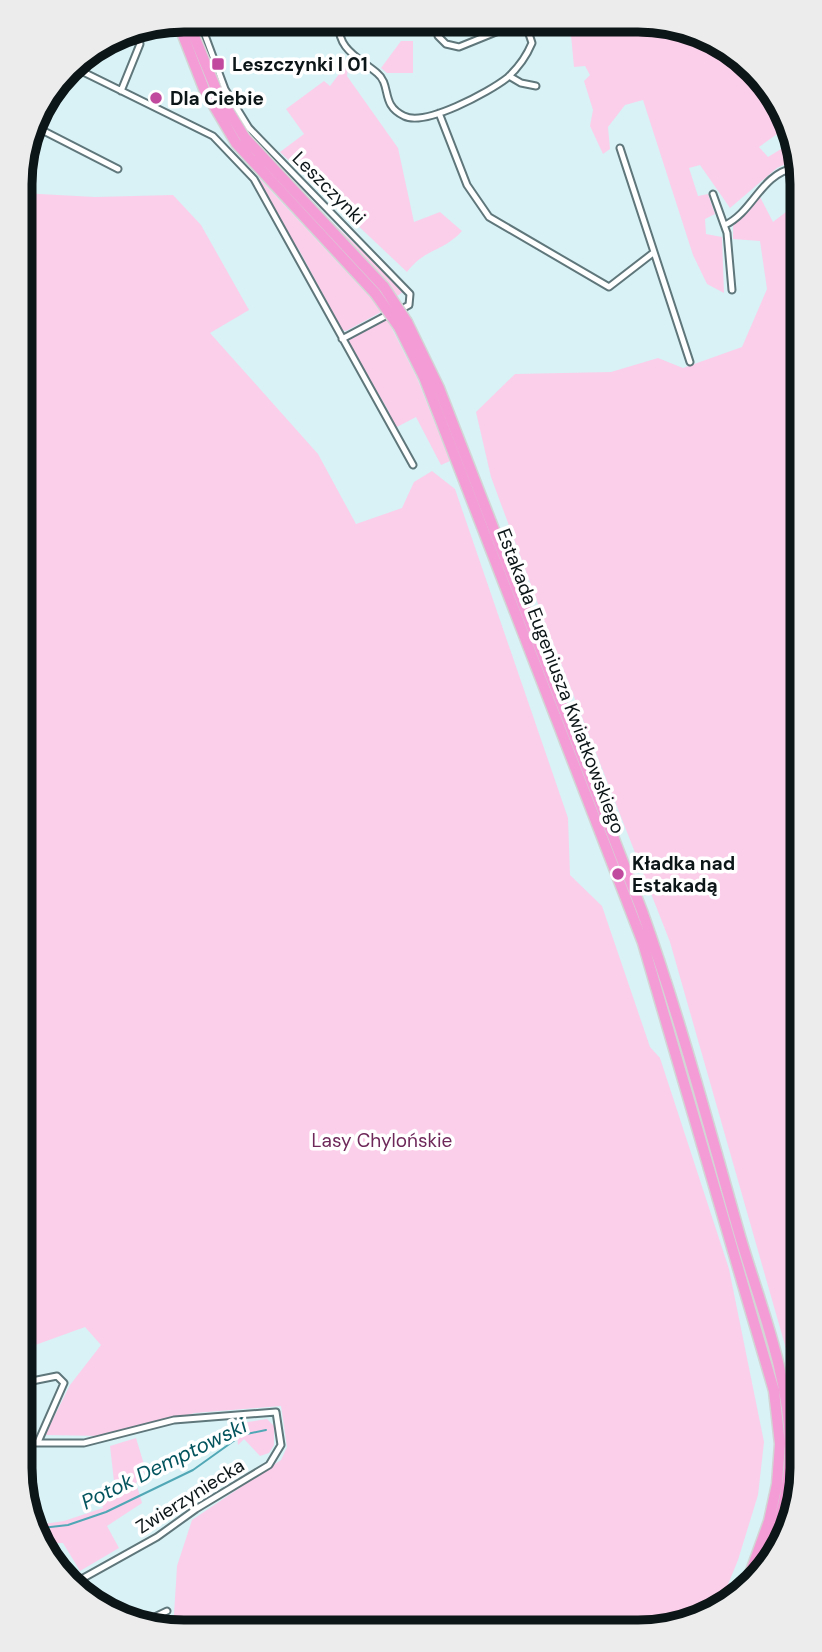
<svg xmlns="http://www.w3.org/2000/svg" width="822" height="1652" font-family="'DM Sans',sans-serif">
  <style>
    .green { fill: #fbcfea }
    .lines { fill: none; stroke-linecap: round; stroke-linejoin: round }
    .stream { stroke: #51a7b5; stroke-width: 2 }
    .street-casing { stroke: #5f767a; stroke-width: 9 }
    .highway-casing { stroke: #d3d5d5; stroke-width: 13 }
    .street { stroke: #fff; stroke-width: 5 }
    .highway { stroke: #f49cd6; stroke-width: 10 }
    .highway-bridge-casing { stroke: #d3d5d5; stroke-width: 13; stroke-linecap: butt }
    .highway-bridge { stroke: #f49cd6; stroke-width: 10 }
    .poi-dot { fill: #c1499e; stroke: #fff; stroke-width: 2.5 }
    .labels { text-anchor: middle; dominant-baseline: central; stroke-width: 7; stroke-linejoin: round; paint-order: stroke }
    .poi-label { font-size: 19px; font-weight: bold; fill: #0c1517; stroke: #fff; text-anchor: start }
    .street-label { font-size: 19px; fill: #0c1517; stroke: #fff }
    .park-label { font-size: 19px; fill: #6e295a; stroke: #fff }
    .water-label { font-size: 21px; font-style: italic; fill: #04545e; stroke: #fff }
    .rim { fill: none; stroke: #0c1517; stroke-width: 9 }
  </style>
  <rect width="100%" height="100%" fill="#d8f2f6"/>
  <!-- green -->
  <path class="green" d="M604,22H670L747,60L772,97L765,106L780,132L759,147L768,157L794,141V160L777,168L730,208L700,165L689,168L698,196L708,194L715,214L705,219L706,234L722,237L724,293L707,284L693,255L643,100L625,105L608,127L610,149L603,154L590,126L593,110L584,81L590,75L585,66L574,67L571,35Z
    M401,41H413V73H387L381,68Z
    M349,61L347,76L398,148L414,222L440,212L462,231C443,252 425,248 407,272L280,152L304,134L286,109L324,81L330,86Z
    M230,105C275,175 345,232 404,291L396,297L365,258L260,149Z
    M260,179L383,311L346,331L342,330L298,248L294,246L258,180Z
    M21,193L95,197L173,195L201,225L249,310L210,333L318,454L356,524L402,508L414,482L432,471L455,489L568,818L570,875L602,906L650,1047L660,1058L729,1269L764,1442L758,1495L738,1560L720,1604L691,1624L173,1631L177,1566L192,1520L281,1460L287,1447L281,1406L195,1413L102,1436L45,1435L70,1385L101,1345L85,1327L27,1348Z
    M760,197L773,222L795,205L802,1405L670,942L544,620L491,477L476,412L515,374L611,372L658,358L683,368L742,347L767,289L760,241L733,239V226Z
    M387,319L417,378L450,461L441,465L416,417L395,428L388,410L348,343L351,337Z
    M267,1419L274,1426V1445L269,1453L260,1456L244,1439L238,1445L236,1424Z
    M136,1438L146,1471L136,1483L142,1503L107,1526L119,1548L80,1571L63,1543H43L31,1526L64,1521L103,1508L101,1500L116,1499L110,1446Z"/>
  <g class="lines">
    <!-- stream -->
    <path class="stream" d="M33,1529L68,1525L106,1512L193,1470L242,1435L266,1430"/>
    <!-- street casing -->
    <g class="street-casing">
      <path id="street" d="M199,19L225,89L249,128L410,294L409,305L398,311
        M264,20L270,25L277,20
        M339,20C336,49 358,57 377,73C392,85 380,105 404,116C425,127 489,92 507,78C517,69 527,55 532,43L528,31L516,24L459,47L446,44L438,36L441,21
        M71,66L213,136L254,179L413,465
        M77,70L82,55
        M509,76L521,83L536,86
        M121,91L140,44L137,28
        M439,113L467,185L489,217L609,287L653,253
        M32,125L118,169
        M620,148L690,362
        M713,194L727,233L732,290
        M725,225C753,212 761,174 794,168
        M342,339L389,314
        M27,1382L57,1376L64,1383L38,1442
        M27,1443H84L174,1420L276,1412L281,1445L269,1465L196,1509L157,1537L78,1581
        M78,1581L87,1597
        M78,1581L79,1594
        M142,1623L167,1611"/>
    </g>
    <!-- highway casing -->
    <g class="highway-casing">
      <path id="highway" d="M187,19L218,94L245,138L384,287
        M177,20L204,89L236,143L375,293
        M407,322L439,388L642,911C680,1017 709,1127 740,1236C760,1304 789,1375 790,1446C791,1491 776,1533 761,1575
        M399,327L424,377L643,943L774,1391L780,1444L777,1484L769,1521L746,1585"/>
    </g>
    <!-- street -->
    <use href="#street" class="street"/>
    <!-- highway -->
    <use href="#highway" class="highway"/>
    <!-- highway-bridge casing -->
    <g class="highway-bridge-casing">
      <path id="highway-bridge" d="M384,287L407,322
        M375,293L399,327"/>
    </g>
    <!-- highway-bridge -->
    <use href="#highway-bridge" class="highway-bridge"/>
  </g>
  <!-- markers -->
  <g class="poi-dot">
    <rect x="211" y="57" width="14" height="14" rx="3.5"/>
    <circle cx="156" cy="98" r="7"/>
    <circle cx="618" cy="874" r="7"/>
  </g>
  <g class="labels">
    <!-- poi labels -->
    <g class="poi-label">
      <text x="232" y="64">Leszczynki I 01</text>
      <text x="170" y="98">Dla Ciebie</text>
      <text x="632" y="863">Kładka nad<tspan x="632" dy="22">Estakadą</tspan></text>
    </g>
    <!-- street labels -->
    <g class="street-label">
      <text transform="translate(329 188) rotate(45)">Leszczynki</text>
      <text transform="translate(561 681) rotate(69)">Estakada Eugeniusza Kwiatkowskiego</text>
      <text transform="translate(190 1496) rotate(-32)">Zwierzyniecka</text>
    </g>
    <!-- park labels -->
    <g class="park-label">
      <text x="382" y="1140">Lasy Chylońskie</text>
    </g>
    <!-- water labels -->
    <g class="water-label">
      <text transform="translate(164 1464) rotate(-26)">Potok Demptowski</text>
    </g>
  </g>
  <!-- crop -->
  <path d="M0 0H822V1652H0ZM184 32H638A152 152 0 0 1 790 184V1468A152 152 0 0 1 638 1620H184A152 152 0 0 1 32 1468V184A152 152 0 0 1 184 32Z" fill="#ececec" fill-rule="evenodd"/>
  <path class="rim" d="M184 32H638A152 152 0 0 1 790 184V1468A152 152 0 0 1 638 1620H184A152 152 0 0 1 32 1468V184A152 152 0 0 1 184 32Z"/>
</svg>
